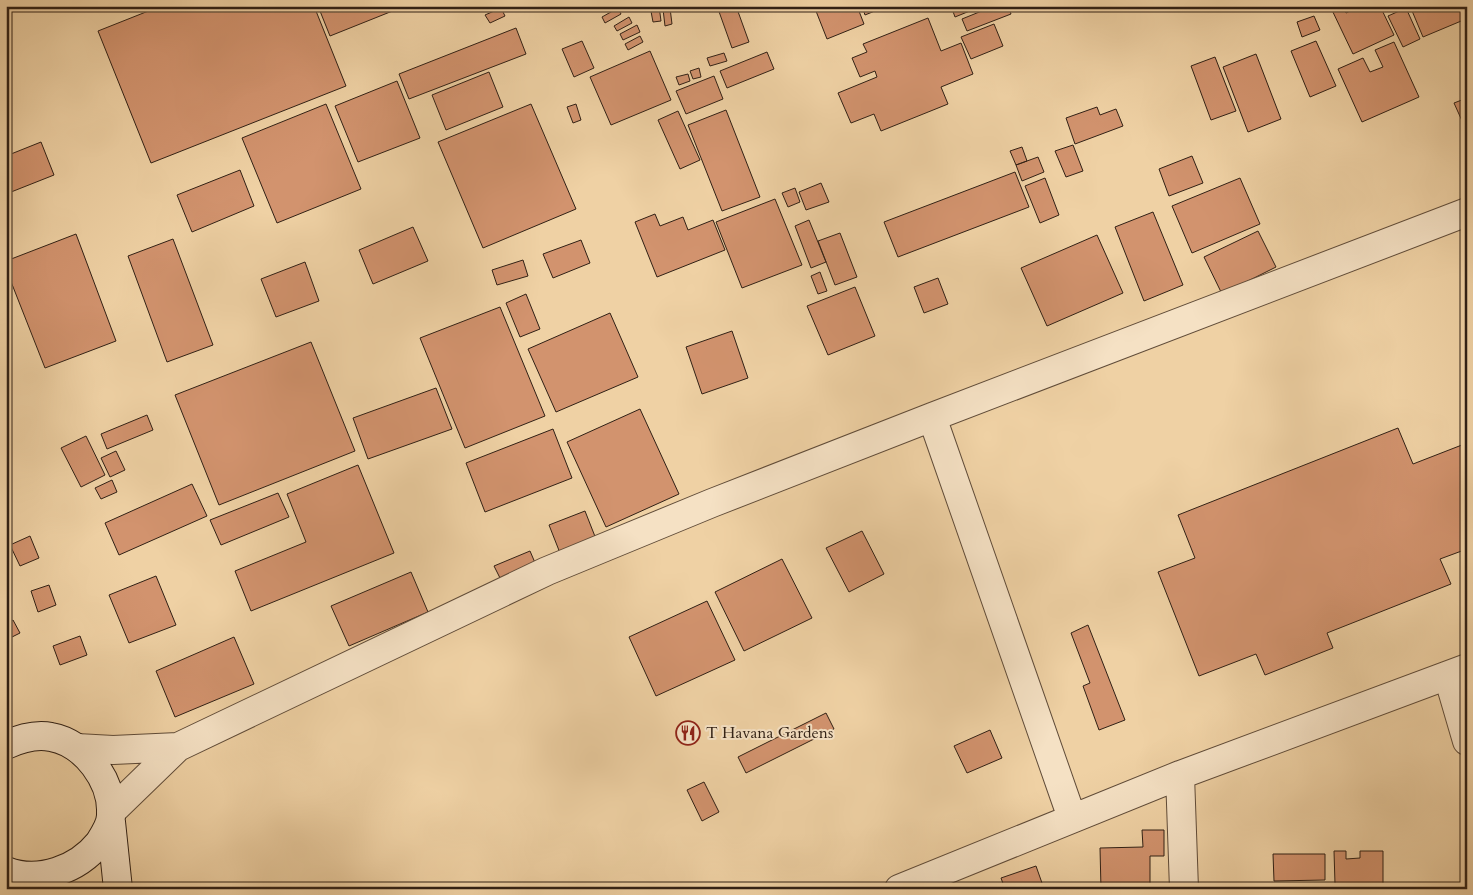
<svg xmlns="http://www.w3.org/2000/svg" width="1473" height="895" font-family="Cardo,serif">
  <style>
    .building { fill: #d2936e; stroke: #302015 }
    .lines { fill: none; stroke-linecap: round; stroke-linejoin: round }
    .street-casing { stroke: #604c39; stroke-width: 30 }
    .secondary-casing { stroke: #302015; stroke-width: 30 }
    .street { stroke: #f5e1c4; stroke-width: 28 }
    .secondary { stroke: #f5e1c4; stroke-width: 28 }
    .labels { text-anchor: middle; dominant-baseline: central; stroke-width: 4; stroke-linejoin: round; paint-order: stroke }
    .poi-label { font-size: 16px; fill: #302015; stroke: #f5e1c4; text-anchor: start }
  </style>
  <rect width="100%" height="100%" fill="#efd1a4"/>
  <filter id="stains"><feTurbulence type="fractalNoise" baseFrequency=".004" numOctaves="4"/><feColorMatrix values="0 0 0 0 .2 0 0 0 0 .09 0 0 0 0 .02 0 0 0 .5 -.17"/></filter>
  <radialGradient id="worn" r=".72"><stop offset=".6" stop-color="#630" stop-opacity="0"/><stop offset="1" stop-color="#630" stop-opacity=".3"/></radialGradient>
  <!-- building -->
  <path class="building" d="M161,6H314L346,86L151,163L98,31Z
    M318,6H405L330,36Z
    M650,6H659L661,21L653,22Z
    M717,6H736L749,42L732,48Z
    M814,6H857L864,24L827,39Z
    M862,6H887L865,15Z
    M951,6H982L955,17Z
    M994,6H1008L1011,14L967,31L962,19Z
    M1335,6H1343L1346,13L1360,6H1380L1394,35L1353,54L1331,8Z
    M1410,6H1460L1466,19L1423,37Z
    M501,8L505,16L490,23L485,15Z
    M618,8L621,14L605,23L602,17Z
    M670,8L672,24L665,26L663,9Z
    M1406,8L1420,39L1403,47L1388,16Z
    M1314,16L1320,30L1302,37L1297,22Z
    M629,17L632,23L617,31L614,26Z
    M928,18L941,51L961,43L973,74L941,87L948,104L881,131L874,114L851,123L838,93L877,77L875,71L860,77L852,58L867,52L863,44Z
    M994,24L1003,46L971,59L961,37Z
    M637,25L640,32L623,40L620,34Z
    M516,28L526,54L409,99L399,74Z
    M640,36L643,42L628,50L625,44Z
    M582,41L594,68L574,77L562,49Z
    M1316,41L1336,86L1310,97L1291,51Z
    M1394,42L1419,97L1362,122L1338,69L1363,58L1370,72L1383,67L1375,50Z
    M650,51L671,100L611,125L590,77Z
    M767,52L774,69L727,88L720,71Z
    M724,53L727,61L710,66L707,58Z
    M1256,54L1281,119L1248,132L1223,67Z
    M1215,57L1236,111L1211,120L1191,66Z
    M699,68L701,77L693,79L690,71Z
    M489,72L503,107L446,130L432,95Z
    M688,74L690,81L679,85L676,77Z
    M714,76L723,99L686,114L676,91Z
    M397,81L420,138L358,162L335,106Z
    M1467,98V132L1454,103Z
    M326,104L361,189L277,223L242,138Z
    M531,104L576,209L483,248L438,142Z
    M576,104L581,120L573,123L567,107Z
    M1097,107L1100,115L1116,109L1123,126L1075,144L1066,118Z
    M726,110L760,197L722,211L688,125Z
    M678,111L700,160L680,169L658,120Z
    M41,142L54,175L6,194V156Z
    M1073,145L1083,171L1066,177L1055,151Z
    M1022,147L1027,161L1016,165L1010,151Z
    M1192,156L1203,183L1169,196L1159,169Z
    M1038,157L1044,172L1022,181L1016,165Z
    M240,170L254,206L192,232L177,195Z
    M1015,172L1029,207L898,257L884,222Z
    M1045,178L1059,215L1040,223L1025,186Z
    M1240,178L1260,224L1192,253L1172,206Z
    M821,183L829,202L806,210L799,192Z
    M795,188L800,202L788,207L782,193Z
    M775,199L802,265L742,288L716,222Z
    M1153,212L1183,285L1144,301L1115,227Z
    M655,214L660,226L683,217L688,230L713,220L725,250L657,277L635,222Z
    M809,220L826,262L811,268L795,226Z
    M413,227L428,261L373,284L359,250Z
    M1258,231L1276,267L1222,294L1204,257Z
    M840,233L857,277L835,285L818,241Z
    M76,234L116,341L45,368L6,269V261Z
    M1097,235L1123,293L1047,326L1021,268Z
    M173,239L213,345L167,362L128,256Z
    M581,240L590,263L553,278L543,254Z
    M523,260L528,276L497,285L492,270Z
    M305,262L319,301L276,317L261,279Z
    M820,272L827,291L818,294L811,276Z
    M938,278L948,304L924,313L914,287Z
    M855,287L875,336L828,355L807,306Z
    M526,294L540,329L520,337L506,303Z
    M500,307L545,416L465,448L420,338Z
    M610,313L638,377L556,412L528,349Z
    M732,331L748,378L702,394L686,347Z
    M311,342L355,451L219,505L175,395Z
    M436,388L452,429L368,459L353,418Z
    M640,409L679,494L606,527L567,442Z
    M147,415L153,430L107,449L101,434Z
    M1398,428L1413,464L1467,443V549L1440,559L1451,584L1327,633L1333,648L1265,675L1256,654L1199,676L1158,572L1195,558L1178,515Z
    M553,429L572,478L485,512L466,463Z
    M86,436L105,475L81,487L61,448Z
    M116,451L125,470L110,477L101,458Z
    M358,465L394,553L251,611L235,571L306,542L287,494Z
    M112,480L117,492L101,499L95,488Z
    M192,484L207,516L119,555L105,523Z
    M278,493L289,517L221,545L210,520Z
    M585,511L596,539L560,553L549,525Z
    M862,531L884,574L849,592L826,548Z
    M30,536L39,558L20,566L10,545Z
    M530,551L536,565L501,580L494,566Z
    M782,559L812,618L744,651L715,592Z
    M411,572L428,612L349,646L331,606Z
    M156,576L176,625L129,643L109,595Z
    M49,585L56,605L38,612L31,591Z
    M707,601L735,660L656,696L629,637Z
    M13,620L20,633L6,640V624Z
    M1088,625L1125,720L1099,730L1083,686L1090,683L1071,633Z
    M80,636L87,655L60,665L53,646Z
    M234,637L254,684L175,717L156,671Z
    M826,713L834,729L746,773L738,757Z
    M990,730L1002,758L967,773L954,746Z
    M704,782L719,812L702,821L687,790Z
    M1142,830H1164V856H1150V888L1101,889L1100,848L1143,847Z
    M1334,851H1346V859L1360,858V851H1383V884H1335Z
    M1273,854H1325V880L1274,881Z
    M1036,866L1042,883L1023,889H1005L1001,878Z"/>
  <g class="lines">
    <!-- street casing -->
    <g class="street-casing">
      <path id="street" d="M932,417L1072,818
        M1448,676L1467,741
        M77,748L113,750L178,747
        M1180,775L1184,889
        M111,812L178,747L547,571L712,503L932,417L1467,212
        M899,889L1180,775L1467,668"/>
    </g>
    <!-- secondary casing -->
    <g class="secondary-casing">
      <path id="secondary" d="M6,745C19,739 36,734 51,737C85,743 113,781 111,815C111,825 104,835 99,843C78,869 39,884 6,871
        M111,822L118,889"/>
    </g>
    <!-- street -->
    <use href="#street" class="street"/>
    <!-- secondary -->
    <use href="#secondary" class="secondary"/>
  </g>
  <!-- icons -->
  <defs>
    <g id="restaurant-ring" transform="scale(1.25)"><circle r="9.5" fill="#f5e1c4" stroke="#8f2418" stroke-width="1.5"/><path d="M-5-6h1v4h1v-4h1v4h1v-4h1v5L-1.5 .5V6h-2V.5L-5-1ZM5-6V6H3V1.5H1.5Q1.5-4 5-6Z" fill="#8f2418"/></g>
  </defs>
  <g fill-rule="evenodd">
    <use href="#restaurant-ring" x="688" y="733"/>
  </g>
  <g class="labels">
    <!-- poi labels -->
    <g class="poi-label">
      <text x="706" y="733">T Havana Gardens</text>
    </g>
  </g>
  <!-- margin -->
  <rect width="1473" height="895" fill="none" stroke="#efd1a4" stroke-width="25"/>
  <rect x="8" y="8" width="1458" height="880" fill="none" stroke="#302015" stroke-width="2.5"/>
  <rect x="12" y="12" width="1448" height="870" fill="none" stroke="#302015"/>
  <rect width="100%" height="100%" filter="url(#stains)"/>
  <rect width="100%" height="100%" fill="url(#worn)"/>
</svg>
